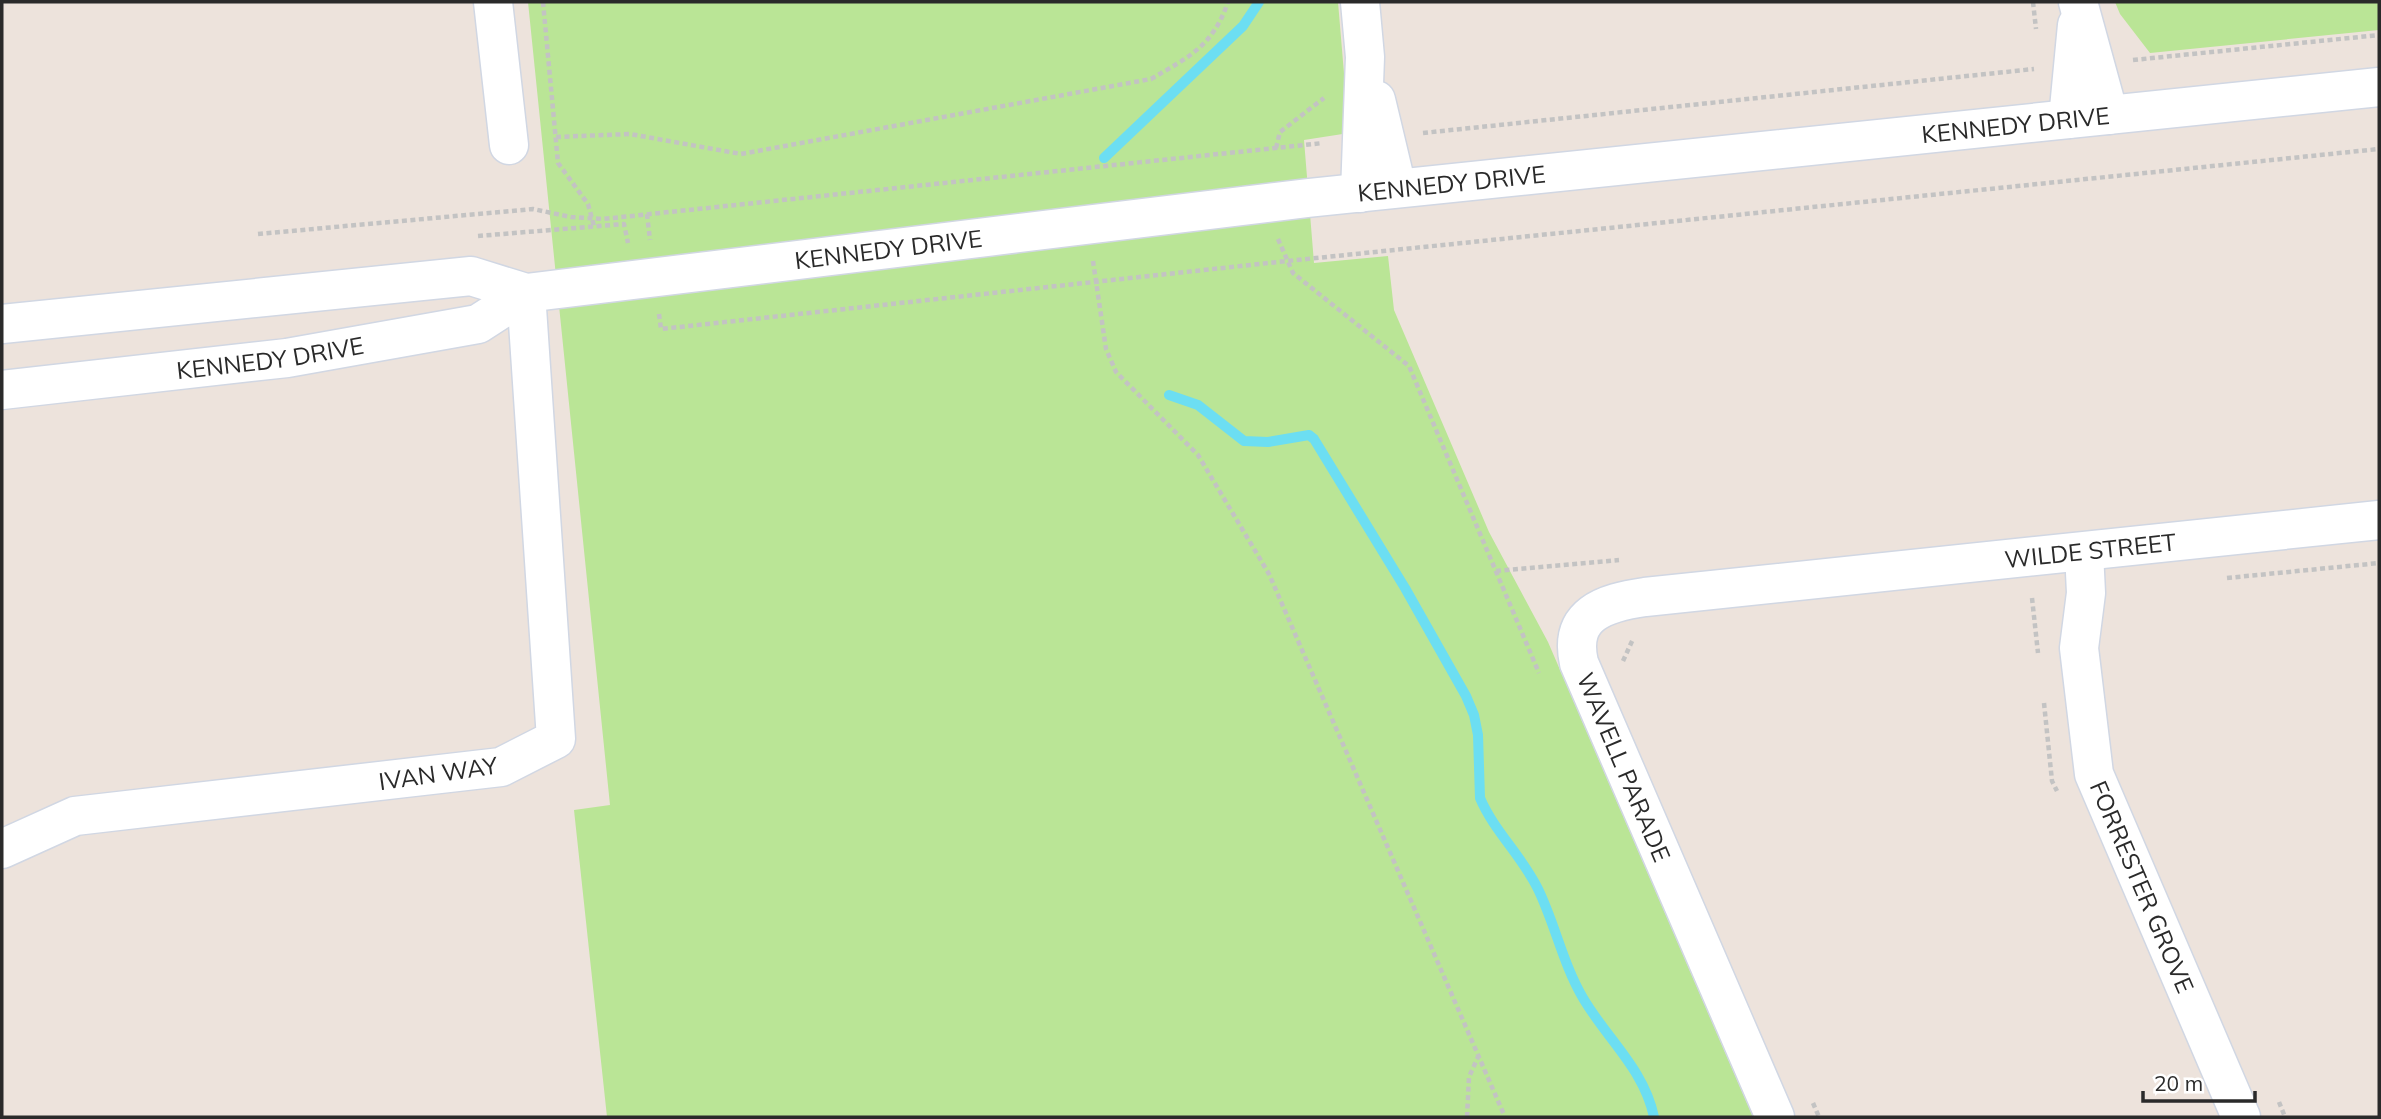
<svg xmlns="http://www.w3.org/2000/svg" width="2381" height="1119" font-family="Mulish,sans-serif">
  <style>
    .green { fill: #bae596 }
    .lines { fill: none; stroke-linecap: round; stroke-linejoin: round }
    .stream { stroke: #6cdef2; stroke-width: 10 }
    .minor-casing { stroke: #d1d7e3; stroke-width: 41 }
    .path { stroke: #c3c3c3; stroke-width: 4.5; stroke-dasharray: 5 3.5; stroke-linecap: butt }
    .minor { stroke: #fff; stroke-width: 38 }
    .labels { text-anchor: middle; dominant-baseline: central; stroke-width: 5; stroke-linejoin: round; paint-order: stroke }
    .street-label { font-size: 24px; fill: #2a2a2a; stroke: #fff }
  </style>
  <rect width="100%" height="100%" fill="#ede3dc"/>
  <!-- green -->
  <path class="green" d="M528,2H1338L1349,133L1304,140L1314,263L1388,256L1394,310L1489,532L1548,642L1753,1117H607L574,810L610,805Z
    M2115,2H2379V30L2150,53L2120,14Z"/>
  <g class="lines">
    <!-- stream -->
    <path class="stream" d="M1104,158L1243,26L1259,2
      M1169,395L1198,405L1244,441L1268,442L1309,435L1314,439L1405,588L1466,696L1474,715L1478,735L1480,798C1494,831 1522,856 1538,889C1555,924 1563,964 1583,998C1607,1039 1644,1069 1654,1117"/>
    <!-- minor casing -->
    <g class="minor-casing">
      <g id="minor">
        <path d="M493,2L509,145"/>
        <path d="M1360,2L1365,57L1360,193"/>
        <path d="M2078,2L2109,115"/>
        <path d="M1376,100L1397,188"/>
        <path d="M2068,119L2077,25"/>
        <path id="s1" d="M2,324L471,276L526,293L1308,198L2379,87"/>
        <path id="s2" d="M2,390L287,358L478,324L526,293L556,739L501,767L75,816L2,849"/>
        <path id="s3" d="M2084,552L2086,593L2079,648L2094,774L2241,1117"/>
        <path id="s4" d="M1775,1117L1579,663C1568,614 1604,603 1645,597L2379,520"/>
      </g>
    </g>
    <!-- path -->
    <path class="path" d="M543,2L558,163L588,204L594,226
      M2033,2L2036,29
      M2133,60L2379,35
      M1423,133L2034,69
      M556,137L630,134L741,154L1151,79C1189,57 1213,46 1228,2
      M1276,148L1280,132L1324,98
      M647,214L650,240
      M258,234L533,209L571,217L603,219L1323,143
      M478,236L624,224L628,243
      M1278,239L1293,273L1409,366L1539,673
      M1093,261L1106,349L1116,372L1198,455L1269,574L1505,1117
      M659,314L661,329L1287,261L2379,149
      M1496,571L1619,560
      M2227,578L2379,563
      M2032,598L2038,653
      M1623,661L1633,639
      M2044,703L2052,781L2057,791
      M2279,1102L2285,1117
      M1813,1103L1819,1117
      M1467,1117L1469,1077L1478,1057"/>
    <!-- minor -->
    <use href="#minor" class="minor"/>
  </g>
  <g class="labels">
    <!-- street labels -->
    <g class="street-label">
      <text stroke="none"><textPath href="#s1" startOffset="2028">KENNEDY DRIVE</textPath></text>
      <text stroke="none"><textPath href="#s1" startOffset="1461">KENNEDY DRIVE</textPath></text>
      <text stroke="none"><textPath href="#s1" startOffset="894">KENNEDY DRIVE</textPath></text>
      <text stroke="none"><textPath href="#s2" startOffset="270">KENNEDY DRIVE</textPath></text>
      <text stroke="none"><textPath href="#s4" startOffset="1052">WILDE STREET</textPath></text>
      <text transform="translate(1624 767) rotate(67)">WAVELL PARADE</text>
      <text transform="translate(438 773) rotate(-8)">IVAN WAY</text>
      <text stroke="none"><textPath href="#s3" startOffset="346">FORRESTER GROVE</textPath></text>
    </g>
  </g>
  <!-- border -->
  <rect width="2381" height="1119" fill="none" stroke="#2a2a2a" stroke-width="7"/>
  <!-- scale -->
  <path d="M2143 1091v10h112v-10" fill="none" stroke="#2a2a2a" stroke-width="3.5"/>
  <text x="2154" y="1091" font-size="21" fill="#2a2a2a" stroke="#ffffff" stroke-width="5" paint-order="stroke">20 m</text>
</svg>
